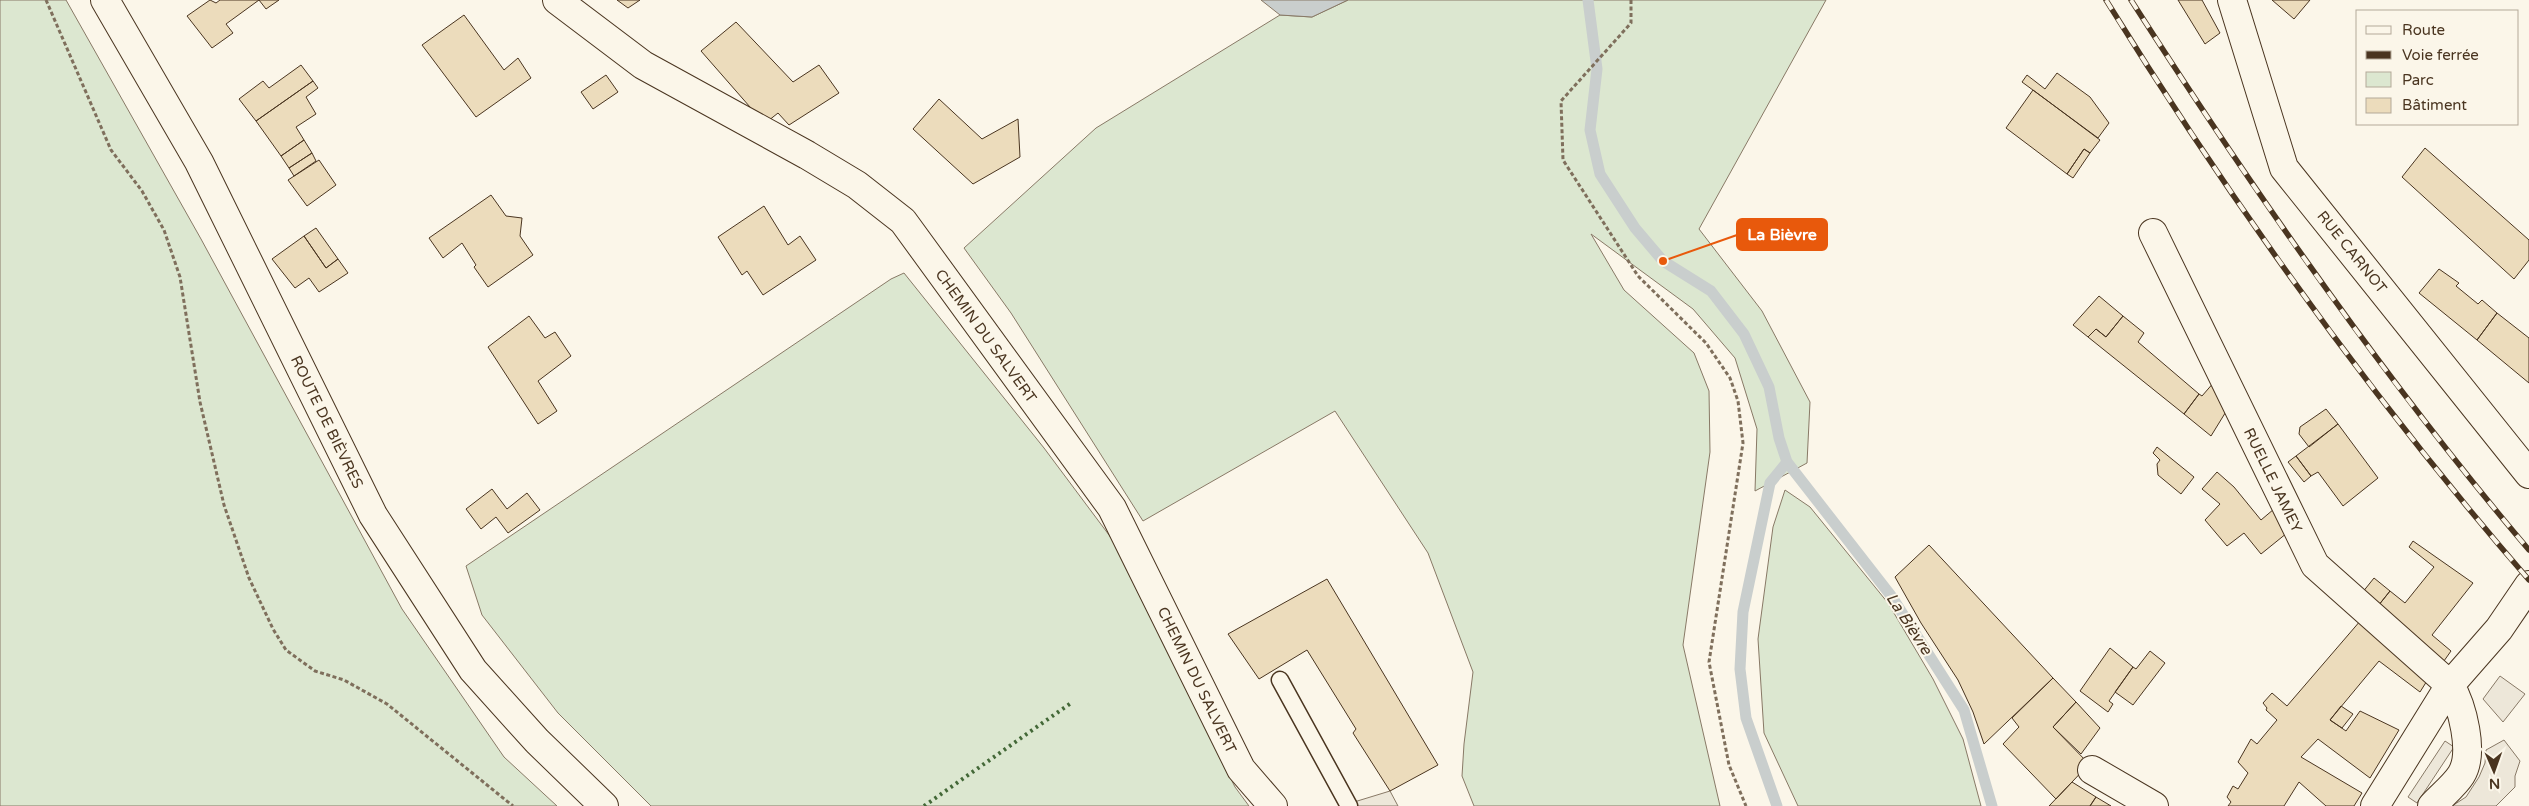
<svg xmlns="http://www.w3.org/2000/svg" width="2529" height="806" font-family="'Varela Round',sans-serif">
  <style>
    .green { fill: #dce7d0; stroke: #887966 }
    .parking { fill: #ede7d9; stroke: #887966 }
    .water { fill: #c9cecd; stroke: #887966 }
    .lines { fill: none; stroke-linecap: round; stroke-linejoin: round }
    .stream { stroke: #c9cecd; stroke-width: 11 }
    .building { fill: #ecdcbc; stroke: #4a3520 }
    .lane-casing { stroke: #4a3520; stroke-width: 19 }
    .street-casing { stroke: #4a3520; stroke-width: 30 }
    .secondary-casing { stroke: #4a3520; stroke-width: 30 }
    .path { stroke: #7f6f5c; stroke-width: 3; stroke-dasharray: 4 2.5; stroke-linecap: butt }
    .lane { stroke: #fbf6e9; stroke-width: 16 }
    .street { stroke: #fbf6e9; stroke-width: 28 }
    .secondary { stroke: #fbf6e9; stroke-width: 28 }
    .rail-casing { stroke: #4a3520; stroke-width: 5.5 }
    .rail { stroke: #fbf6e9; stroke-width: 4; stroke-dasharray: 11; stroke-linecap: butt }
    .hedge { stroke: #436837; stroke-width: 4; stroke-dasharray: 2.5 4; stroke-linecap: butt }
    .labels { text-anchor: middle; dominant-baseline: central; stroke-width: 4; stroke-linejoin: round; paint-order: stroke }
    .street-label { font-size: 15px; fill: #4a3520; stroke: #fbf6e9 }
    .water-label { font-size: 16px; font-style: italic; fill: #4a3520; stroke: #fbf6e9 }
    .leader { fill: none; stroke: #e8590c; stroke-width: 2 }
    .callout-dot { fill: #e8590c; stroke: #fbf6e9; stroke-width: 2 }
    .callout { fill: #e8590c; stroke: #e8590c; stroke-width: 2 }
    .callout-label { font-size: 16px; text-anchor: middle; font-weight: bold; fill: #fff }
  </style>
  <rect width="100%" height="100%" fill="#fbf6e9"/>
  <!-- green -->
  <path class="green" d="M0,0H66L201,239L402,609L504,757L557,806H0Z
    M1348,0H1826L1699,229L1762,311L1810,402L1807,463L1755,491L1757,429L1735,358L1693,309L1591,234L1624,290L1694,353L1709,391L1710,452L1683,645L1720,806H1474L1462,776L1464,744L1473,672L1428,553L1335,411L1143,521L1011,313L964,248L1096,128L1280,15L1312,17Z
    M904,273L1044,448L1112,539L1235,787L1249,806H651L558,713L482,615L466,566L891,279Z
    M1785,490L1810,507L1888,603L1933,679L1963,739L1981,806H1798L1764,733L1758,639L1773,527Z"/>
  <!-- parking -->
  <path class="parking" d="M2500,676L2525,694L2503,722L2483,699Z
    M2504,740L2520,761L2515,776V787L2496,806H2452L2466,797L2479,777L2485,763L2486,750Z
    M2445,741L2454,747L2417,803L2408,797Z
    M1390,791L1398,806H1341Z"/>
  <!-- water -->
  <path class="water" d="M1261,0H1348L1312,17L1280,15Z"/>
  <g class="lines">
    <!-- stream -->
    <path class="stream" d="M1588,0L1597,69L1590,130L1600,174L1635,228L1663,261L1711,291L1744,334L1769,387L1779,438L1787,462L1892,597L1964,710L1992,806
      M1777,806L1746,718L1740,669L1743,612L1770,483L1787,462"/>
  </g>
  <!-- building -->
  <path class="building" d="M210,0L216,3L220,0H279L266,9L259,0L226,24L233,33L212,48L187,16Z
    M617,0H640L628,8Z
    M2178,0H2202L2220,33L2205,44Z
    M2272,0H2310L2294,19Z
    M464,15L504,70L518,58L531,78L476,117L422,45Z
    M736,22L793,82L819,65L839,93L789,125L778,113L768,121L757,115L701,51Z
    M301,65L313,81L256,121L239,99L263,81L269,88Z
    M2057,73L2090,97L2109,123L2098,138L2022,82L2027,75L2045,89Z
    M606,75L618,92L593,109L581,92Z
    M313,81L318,88L306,97L316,114L296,127L304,140L281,156L256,121Z
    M2033,90L2100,140L2090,153L2084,149L2067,174L2006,128Z
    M939,99L982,139L1018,119L1020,157L973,184L913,129Z
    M304,140L312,153L289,168L281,156Z
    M2425,148L2529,240V260L2514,279L2402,177Z
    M2084,149L2090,153L2073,178L2067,174Z
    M312,153L316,161L294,176L289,168Z
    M319,160L336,185L307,206L288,180Z
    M491,195L506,216L522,218L520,236L533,255L488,287L474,267L476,265L462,243L443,258L429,238Z
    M764,206L788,245L800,236L816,260L763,295L747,271L742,275L718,237Z
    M316,228L338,259L326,268L304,236Z
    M304,236L326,268L338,259L348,273L319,292L309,278L295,288L272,259Z
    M2439,269L2459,283L2456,286L2478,304L2482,300L2497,313L2477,340L2419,293Z
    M2099,296L2123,316L2106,337L2096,329L2088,337L2073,325Z
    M2497,313L2529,338V383L2477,340Z
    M529,316L545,338L555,332L571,356L538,381L557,411L538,424L488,347Z
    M2123,316L2144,333L2138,342L2199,394L2184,414L2088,337L2096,329L2106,337Z
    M2215,381L2227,410L2211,436L2184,414L2199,394L2202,396Z
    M2326,409L2338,424L2309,447L2299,434L2300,427Z
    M2338,424L2378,478L2343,506L2318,472L2311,476L2296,456Z
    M2157,447L2194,477L2181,494L2158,475L2157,464L2160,460L2153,453Z
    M2296,456L2311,476L2304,482L2288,462Z
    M2217,472L2234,487L2261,520L2274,509L2287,533L2261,554L2244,533L2227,546L2205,520L2220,504L2202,489Z
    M492,489L507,509L527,493L540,510L508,533L496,517L481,529L466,509Z
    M2413,541L2473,583L2432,635L2451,651L2439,668L2374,611L2390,591L2405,603L2434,567L2409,547Z
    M1929,545L2053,678L1984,744L1973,712L1958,680L1921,623L1895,577Z
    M2374,578L2390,591L2374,611L2358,598Z
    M1327,579L1438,765L1390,791L1353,733L1356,729L1307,650L1259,679L1228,634Z
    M2361,620L2430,676L2420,692L2379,661L2330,720L2346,731L2360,711L2399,730L2370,778L2318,739L2301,757L2362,793L2354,806H2326L2299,782L2284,806H2228L2231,802L2227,797L2233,786L2238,789L2248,773L2238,762L2251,739L2257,744L2277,720L2266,710L2267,708L2263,703L2272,693L2287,706Z
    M2110,648L2133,667L2109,701L2113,704L2108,712L2080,691Z
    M2150,651L2165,663L2133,705L2115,692L2133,667L2136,669Z
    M2053,678L2076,702L2053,727L2089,764L2056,799L2003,744L2019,727L2012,718Z
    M2076,702L2100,728L2081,754L2053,727Z
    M2341,706L2353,714L2342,728L2330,720Z
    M2072,782L2096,797L2090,806H2049Z
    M2096,797L2111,806H2090Z"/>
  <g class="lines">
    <!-- lane casing -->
    <g class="lane-casing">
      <path id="lane" d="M1280,680L1349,806"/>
    </g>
    <!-- street casing -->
    <g class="street-casing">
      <path id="street" d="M557,0L643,65L807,155L857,185L903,221L1112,508L1241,769L1273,806
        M2232,0L2284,168L2529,474
        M2153,233L2315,565L2450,685C2462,705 2475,753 2461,775C2454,786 2441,796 2432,806
        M2092,770L2154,806
        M2375,806L2450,685L2499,629L2529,585"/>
    </g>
    <!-- secondary casing -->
    <g class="secondary-casing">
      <path id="secondary" d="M105,0L199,162L373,515L473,670L537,741L604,806"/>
    </g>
    <!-- path -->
    <path class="path" d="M46,0L111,150L142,191L164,230L180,277L200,402L224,505L249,578L273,629L286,650L315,671L344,680L387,704L513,806
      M1631,0V23L1561,101L1563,160L1638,276L1706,343L1730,378L1738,401L1743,443L1709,662L1729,765L1746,806"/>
    <!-- lane -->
    <use href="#lane" class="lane"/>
    <!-- street -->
    <use href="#street" class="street"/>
    <!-- secondary -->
    <use href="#secondary" class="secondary"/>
    <!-- rail casing -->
    <g class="rail-casing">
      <path id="rail" d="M2106,0C2231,202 2374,401 2529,580
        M2131,0C2252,189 2384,379 2529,550"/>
    </g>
    <!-- rail -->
    <use href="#rail" class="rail"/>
    <!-- hedge -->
    <path class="hedge" d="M924,806L1071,703"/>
  </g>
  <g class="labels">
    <!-- street labels -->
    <g class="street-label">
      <text transform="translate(2352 252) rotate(51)">RUE CARNOT</text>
      <text transform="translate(986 336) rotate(54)">CHEMIN DU SALVERT</text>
      <text transform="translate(327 422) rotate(64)">ROUTE DE BIÈVRES</text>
      <text transform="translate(2273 480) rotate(64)">RUELLE JAMEY</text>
      <text transform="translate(1197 680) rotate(64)">CHEMIN DU SALVERT</text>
    </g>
    <!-- water labels -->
    <g class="water-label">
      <text transform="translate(1909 624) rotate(57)">La Bièvre</text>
    </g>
  </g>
  <!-- callouts -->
  <path class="leader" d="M1663 261L1737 235"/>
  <circle class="callout-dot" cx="1663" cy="261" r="5"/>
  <rect class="callout" x="1737" y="219" width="90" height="31" rx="5"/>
  <g class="callout-label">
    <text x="1782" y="240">La Bièvre</text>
  </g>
  <!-- legend -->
  <rect x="2356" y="10" width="162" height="115" fill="#fbf6e9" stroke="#b4a999"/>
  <rect x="2366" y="26" width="25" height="8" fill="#fbf6e9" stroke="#b4a999"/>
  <text x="2402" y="35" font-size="15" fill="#4a3520">Route</text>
  <rect x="2366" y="51" width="25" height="8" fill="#4a3520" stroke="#b4a999"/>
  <text x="2402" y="60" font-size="15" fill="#4a3520">Voie ferrée</text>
  <rect x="2366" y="72" width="25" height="15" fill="#dce7d0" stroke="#b4a999"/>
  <text x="2402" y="85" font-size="15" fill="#4a3520">Parc</text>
  <rect x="2366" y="98" width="25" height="15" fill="#ecdcbc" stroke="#b4a999"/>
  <text x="2402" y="110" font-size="15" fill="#4a3520">Bâtiment</text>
  <!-- north arrow -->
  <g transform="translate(2494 771) rotate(178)" stroke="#fbf6e9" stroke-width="4" paint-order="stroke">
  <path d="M0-4L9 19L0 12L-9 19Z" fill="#4a3520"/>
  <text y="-8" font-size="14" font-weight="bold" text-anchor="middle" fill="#4a3520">N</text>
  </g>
</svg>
